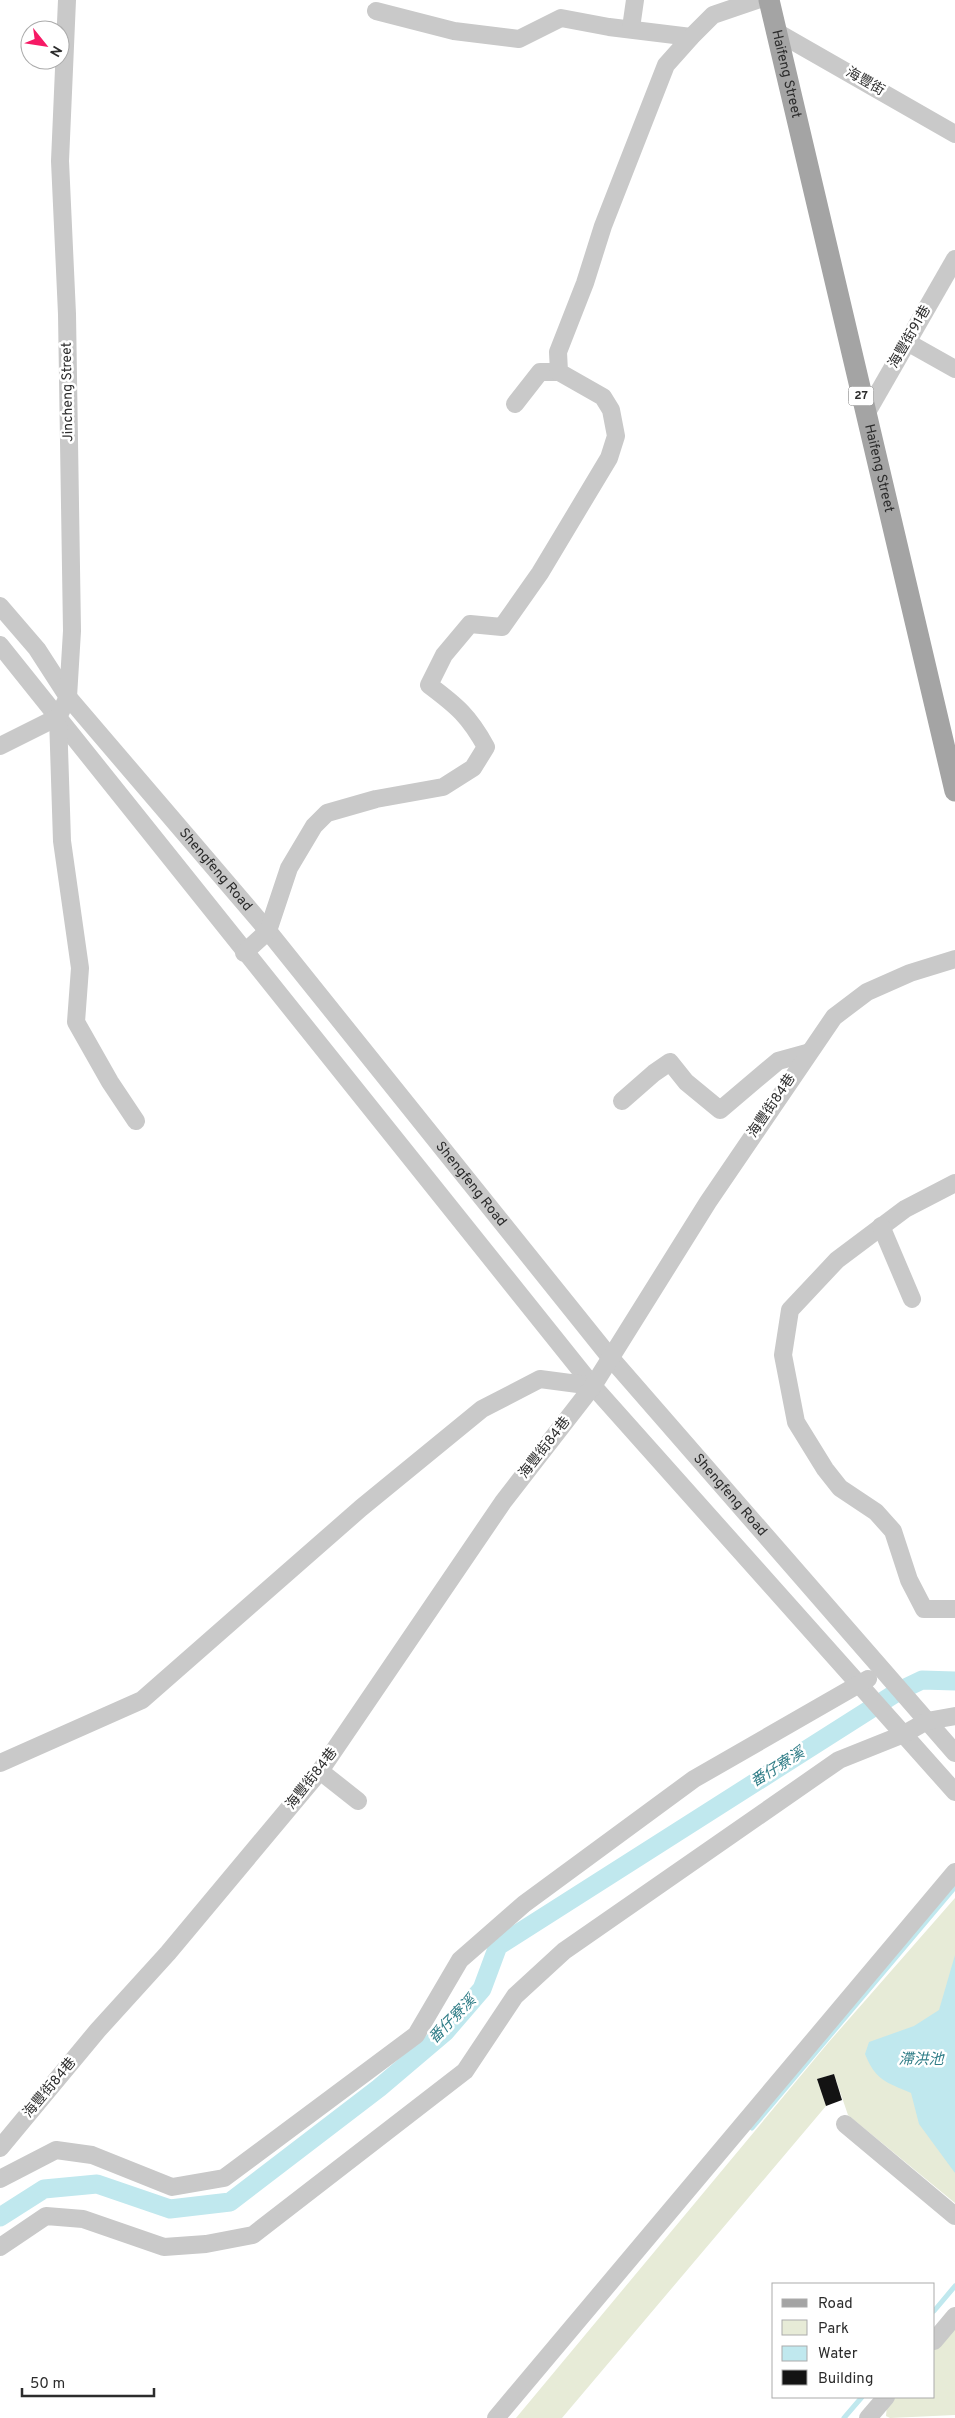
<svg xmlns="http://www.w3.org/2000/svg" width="955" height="2418" font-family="Overpass,'Noto Sans TC',sans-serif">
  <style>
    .green { fill: #e7ebd7 }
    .water { fill: #c0e8ee }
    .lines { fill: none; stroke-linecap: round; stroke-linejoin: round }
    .stream { stroke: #c0e8ee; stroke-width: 5 }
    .canal { stroke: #c0e8ee; stroke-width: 19 }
    .building { fill: #131313 }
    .minor { stroke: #c9c9c9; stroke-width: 18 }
    .major { stroke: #a4a4a4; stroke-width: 21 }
    .labels { text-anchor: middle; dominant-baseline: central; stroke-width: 5; stroke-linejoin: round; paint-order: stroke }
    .shield { fill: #fff; stroke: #6b6b6b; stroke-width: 1 }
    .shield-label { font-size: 12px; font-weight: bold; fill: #2c2c2c }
    .street-label { font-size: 14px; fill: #2c2c2c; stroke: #fff }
    .water-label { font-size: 15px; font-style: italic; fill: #307d87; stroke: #fff }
  </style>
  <rect width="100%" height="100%" fill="#fff"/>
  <!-- green -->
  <path class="green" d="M955,1898V2203L848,2115L834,2074L818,2079L826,2106L562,2418H516L828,2043Z
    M955,2318V2415L890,2418L886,2416L887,2405L893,2397H934V2345Z"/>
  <!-- water -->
  <path class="water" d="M955,1955V2173L919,2124L911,2093C886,2082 876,2081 865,2054L869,2042L914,2026L939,2010Z"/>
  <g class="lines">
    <!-- stream -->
    <path class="stream" d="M752,2128L955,1887
      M934,2311L955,2286
      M844,2418L862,2397"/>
    <!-- canal -->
    <path class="canal" d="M0,2217L44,2189L97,2184L170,2209L230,2202L379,2088L445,2032L482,1989L498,1946L899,1691L922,1680L955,1681"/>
  </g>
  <!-- building -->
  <path class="building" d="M834,2074L842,2100L826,2106L817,2079Z"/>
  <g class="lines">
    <!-- minor -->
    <g class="minor">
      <path d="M376,11L454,31L519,39L561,18L609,27L691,37"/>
      <path d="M631,28L635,0"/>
      <path d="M775,31L955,134"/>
      <path d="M907,342L955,369"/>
      <path d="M515,404L540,372H559"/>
      <path d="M866,414L955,259"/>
      <path id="s1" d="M0,606L37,649L68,697L268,931L609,1356L955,1753"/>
      <path d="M0,645L593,1386L955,1792"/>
      <path d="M58,717L62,841L80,968L76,1022L110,1082L136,1121"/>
      <path d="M0,746L58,717L68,697L72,631L67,314L60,161L67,0"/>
      <path d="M244,953L268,931L289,868L314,826L327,813L376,799L443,787L473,768L486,747C469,716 457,706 429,685L444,655L470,624L502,627L540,573L609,458L616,436L611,410L603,397L559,372L558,352L585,283L603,226L666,65L691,37L713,15L757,0"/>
      <path d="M622,1101L654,1073L670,1062L686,1082L720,1110L778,1061L807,1053"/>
      <path d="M955,1183L905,1209L837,1260L790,1310L783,1355L796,1422L825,1469L840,1488L876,1512L893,1531L909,1580L924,1609H955"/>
      <path d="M881,1226L912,1299"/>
      <path d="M0,1763L142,1700L361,1508L482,1409L540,1379L593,1386"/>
      <path d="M320,1771L358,1801"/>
      <path d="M845,2124L955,2216"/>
      <path d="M0,2148L98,2030L168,1953L320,1771L503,1502L593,1386L708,1202L834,1017L867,992L910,973L955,959"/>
      <path d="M0,2179L56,2150L92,2155L172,2187L224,2178L416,2035L460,1960L524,1904L694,1779L868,1679"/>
      <path d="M0,2247L46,2216L83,2219L164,2247L206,2244L253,2235L465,2071L515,1996L564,1951L839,1760L904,1734L927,1721L955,1716"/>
      <path d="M934,2341L955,2316"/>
      <path d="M496,2418L955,1872"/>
      <path d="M868,2418L886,2397"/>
    </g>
    <!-- major -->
    <path class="major" id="s2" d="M769,0L955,791"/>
  </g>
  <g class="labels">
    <!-- shield labels -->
    <rect class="shield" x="848.5" y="386.5" width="25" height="19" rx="4"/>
    <g class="shield-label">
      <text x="861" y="396">27</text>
    </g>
    <!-- street labels -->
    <g class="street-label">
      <text stroke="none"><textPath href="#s2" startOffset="76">Haifeng Street</textPath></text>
      <text transform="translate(865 82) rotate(30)">海豐街</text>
      <text transform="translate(910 337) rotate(-60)">海豐街91巷</text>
      <text transform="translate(68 392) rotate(-91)">Jincheng Street</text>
      <text stroke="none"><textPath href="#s2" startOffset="481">Haifeng Street</textPath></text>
      <text stroke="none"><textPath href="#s1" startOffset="341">Shengfeng Road</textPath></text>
      <text transform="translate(772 1106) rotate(-56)">海豐街84巷</text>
      <text stroke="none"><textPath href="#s1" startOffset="746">Shengfeng Road</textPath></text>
      <text transform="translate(545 1448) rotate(-52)">海豐街84巷</text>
      <text stroke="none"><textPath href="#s1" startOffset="1151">Shengfeng Road</textPath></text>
      <text transform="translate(312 1779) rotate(-52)">海豐街84巷</text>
      <text transform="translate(50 2088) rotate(-50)">海豐街84巷</text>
    </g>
    <!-- water labels -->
    <g class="water-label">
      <text transform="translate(778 1768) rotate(-32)">番仔寮溪</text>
      <text transform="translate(453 2020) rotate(-46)">番仔寮溪</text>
      <text x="921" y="2060">滯洪池</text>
    </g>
  </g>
  <!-- legend -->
  <rect x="772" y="2283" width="162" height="115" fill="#ffffff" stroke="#ababab"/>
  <rect x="782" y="2299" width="25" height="8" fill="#a4a4a4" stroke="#ababab"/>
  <text x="818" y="2308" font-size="15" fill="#2c2c2c">Road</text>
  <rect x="782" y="2320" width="25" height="15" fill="#e7ebd7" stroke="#ababab"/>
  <text x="818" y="2333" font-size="15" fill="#2c2c2c">Park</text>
  <rect x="782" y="2346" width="25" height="15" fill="#c0e8ee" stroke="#ababab"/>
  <text x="818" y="2358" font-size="15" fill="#2c2c2c">Water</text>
  <rect x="782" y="2370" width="25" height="15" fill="#131313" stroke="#ababab"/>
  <text x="818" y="2383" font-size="15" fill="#2c2c2c">Building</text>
  <!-- north arrow -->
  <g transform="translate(45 45) rotate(120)"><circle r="24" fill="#ffffff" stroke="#ababab"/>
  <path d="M0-4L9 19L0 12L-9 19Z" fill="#f61a65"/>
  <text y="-8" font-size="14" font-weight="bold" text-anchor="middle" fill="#2c2c2c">N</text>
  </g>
  <!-- scale -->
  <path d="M22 2388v8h132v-8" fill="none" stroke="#2c2c2c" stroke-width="2.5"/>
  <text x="30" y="2388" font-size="15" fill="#2c2c2c" stroke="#ffffff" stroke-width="4" paint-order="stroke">50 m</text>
</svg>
